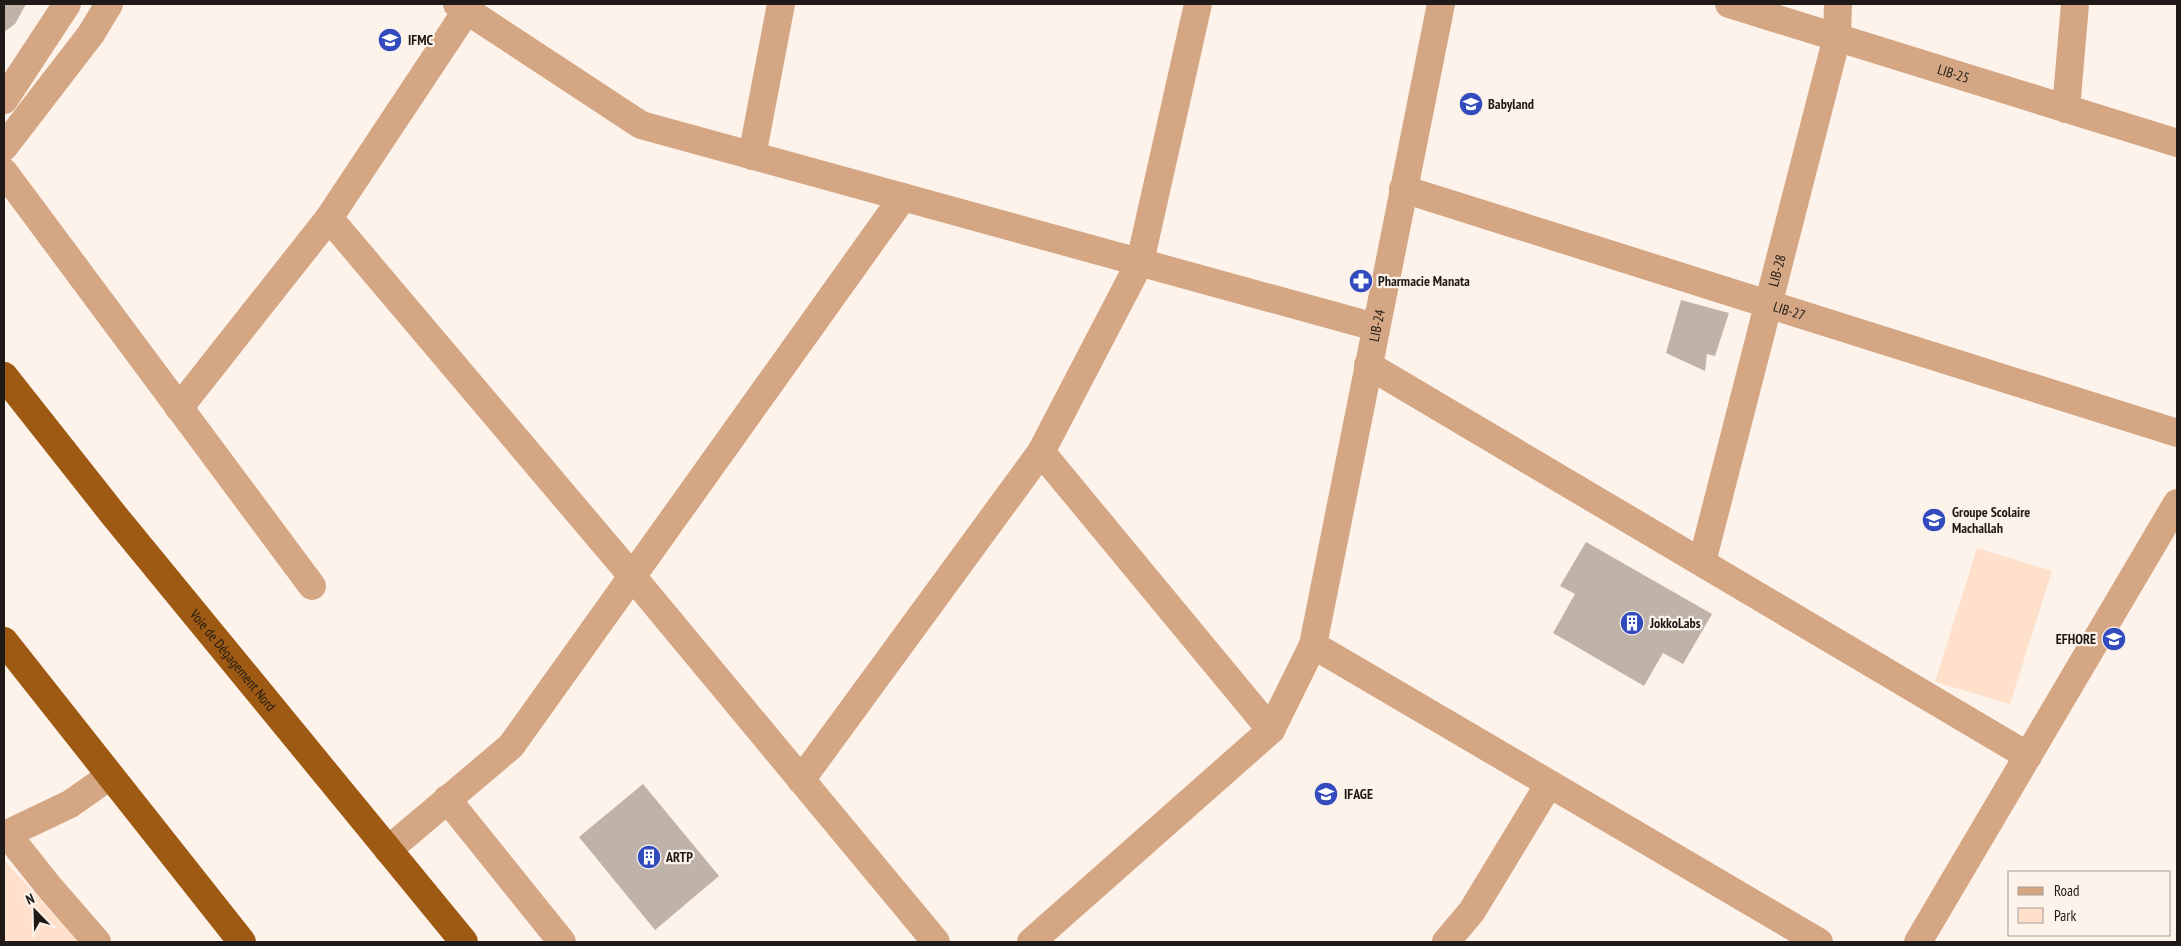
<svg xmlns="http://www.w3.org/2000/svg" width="2181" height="946" font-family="'PT Sans Narrow',sans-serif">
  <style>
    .green { fill: #fee0cb }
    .building { fill: #bfb3a9 }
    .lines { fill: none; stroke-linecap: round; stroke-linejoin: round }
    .minor { stroke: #d4a683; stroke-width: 28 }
    .tertiary { stroke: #d4a683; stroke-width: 28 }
    .trunk { stroke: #9e5a12; stroke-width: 28 }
    .labels { text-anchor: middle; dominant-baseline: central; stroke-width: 4.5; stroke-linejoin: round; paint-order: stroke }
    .poi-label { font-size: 14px; font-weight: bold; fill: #1f1a17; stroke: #fdf3eb; text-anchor: start }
    .street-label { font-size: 14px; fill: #1f1a17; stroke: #fdf3eb }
  </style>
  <rect width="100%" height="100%" fill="#fdf3eb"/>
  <!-- green -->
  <path class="green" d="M1977,548L2052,571L2010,704L1935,682Z
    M4,860L79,942H4Z"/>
  <!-- building -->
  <path class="building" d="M4,4H26L15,24L4,32Z
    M1681,300L1729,313L1715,356L1707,354L1705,371L1666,353Z
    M1586,542L1712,614L1683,664L1663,653L1644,686L1553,633L1575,594L1560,586Z
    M643,784L719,876L655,930L579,837Z"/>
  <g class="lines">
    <!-- minor -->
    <g class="minor">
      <path d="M457,4L641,125L1375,327"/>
      <path id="s1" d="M1729,4L2177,143"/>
      <path d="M4,100L67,4"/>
      <path d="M2066,109L2075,4"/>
      <path d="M752,156L781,4"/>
      <path d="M4,172L312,586"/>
      <path id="s2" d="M1403,189L2177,433"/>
      <path d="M329,218L632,576L936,942"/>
      <path d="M1368,365L2028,756"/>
      <path d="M179,408L329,218L471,4"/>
      <path d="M1041,452L1271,730"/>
      <path id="s3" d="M1702,562L1837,37L1838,4"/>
      <path d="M1313,645L1819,942"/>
      <path d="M801,780L1041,452L1140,262L1198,4"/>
      <path d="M447,799L562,942"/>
      <path d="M388,850L511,746L903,197"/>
      <path d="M97,942L50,888L7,834L70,804L110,776"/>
      <path id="s4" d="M1031,942L1271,730L1313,645L1441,4"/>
      <path d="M1446,942L1472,911L1549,784"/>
      <path d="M1918,942L2177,503"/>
    </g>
    <!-- tertiary -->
    <path class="tertiary" d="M4,147L91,34L109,4"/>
    <!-- trunk -->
    <g class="trunk">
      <path id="s5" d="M4,376L113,514L464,942"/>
      <path d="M4,641L242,942"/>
    </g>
  </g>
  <!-- icons -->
  <defs>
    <g id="university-disc" transform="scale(1.25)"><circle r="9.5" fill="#334cbd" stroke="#fdf3eb"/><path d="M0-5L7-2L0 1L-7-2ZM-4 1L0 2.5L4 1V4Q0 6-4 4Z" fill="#fff"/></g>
    <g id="school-disc" transform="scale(1.25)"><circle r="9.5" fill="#334cbd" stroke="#fdf3eb"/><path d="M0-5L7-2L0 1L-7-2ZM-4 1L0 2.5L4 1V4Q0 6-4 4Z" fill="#fff"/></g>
    <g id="pharmacy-disc" transform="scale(1.25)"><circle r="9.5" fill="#334cbd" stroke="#fdf3eb"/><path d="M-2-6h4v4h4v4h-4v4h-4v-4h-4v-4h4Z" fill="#fff"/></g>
    <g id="building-disc" transform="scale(1.25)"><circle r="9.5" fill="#334cbd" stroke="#fdf3eb"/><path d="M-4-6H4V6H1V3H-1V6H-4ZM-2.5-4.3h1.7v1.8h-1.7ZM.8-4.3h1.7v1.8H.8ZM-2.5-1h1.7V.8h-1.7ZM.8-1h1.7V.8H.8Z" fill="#fff"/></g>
  </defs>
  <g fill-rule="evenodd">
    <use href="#university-disc" x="390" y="40"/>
    <use href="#school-disc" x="1471" y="104"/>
    <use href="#pharmacy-disc" x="1361" y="281"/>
    <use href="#school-disc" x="1934" y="520"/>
    <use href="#building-disc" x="1632" y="623"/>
    <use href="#school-disc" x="2114" y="639"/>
    <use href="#university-disc" x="1326" y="794"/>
    <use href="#building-disc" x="649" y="857"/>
  </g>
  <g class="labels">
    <!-- poi labels -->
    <g class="poi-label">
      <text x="408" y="40">IFMC</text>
      <text x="1488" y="104">Babyland</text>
      <text x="1378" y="281">Pharmacie Manata</text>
      <text x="1952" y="512">Groupe Scolaire<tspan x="1952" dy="16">Machallah</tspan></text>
      <text x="1650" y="623">JokkoLabs</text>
      <text x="2096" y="639" text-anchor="end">EFHORE</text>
      <text x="1344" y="794">IFAGE</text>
      <text x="666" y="857">ARTP</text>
    </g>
    <!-- street labels -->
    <g class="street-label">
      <text stroke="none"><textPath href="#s1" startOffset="235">LIB-25</textPath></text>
      <text stroke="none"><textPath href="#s3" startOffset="301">LIB-28</textPath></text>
      <text stroke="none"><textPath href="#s2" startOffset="405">LIB-27</textPath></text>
      <text stroke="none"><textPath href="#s4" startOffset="741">LIB-24</textPath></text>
      <text stroke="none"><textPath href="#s5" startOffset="365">Voie de Dégagement Nord</textPath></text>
    </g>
  </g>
  <!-- border -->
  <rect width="2181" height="946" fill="none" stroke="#1f1a17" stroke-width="10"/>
  <!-- legend -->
  <rect x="2008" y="871" width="162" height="65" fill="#fdf3eb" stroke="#a49c96"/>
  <rect x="2018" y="887" width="25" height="8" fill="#d4a683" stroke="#a49c96"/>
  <text x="2054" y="896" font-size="15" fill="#1f1a17">Road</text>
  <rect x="2018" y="908" width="25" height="15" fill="#fee0cb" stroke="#a49c96"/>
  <text x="2054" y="921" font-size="15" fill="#1f1a17">Park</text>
  <!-- north arrow -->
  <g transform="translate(35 911) rotate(337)" stroke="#fdf3eb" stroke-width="4" paint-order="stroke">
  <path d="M0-4L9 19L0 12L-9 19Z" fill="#1f1a17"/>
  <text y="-8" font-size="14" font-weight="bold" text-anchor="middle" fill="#1f1a17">N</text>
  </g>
</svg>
